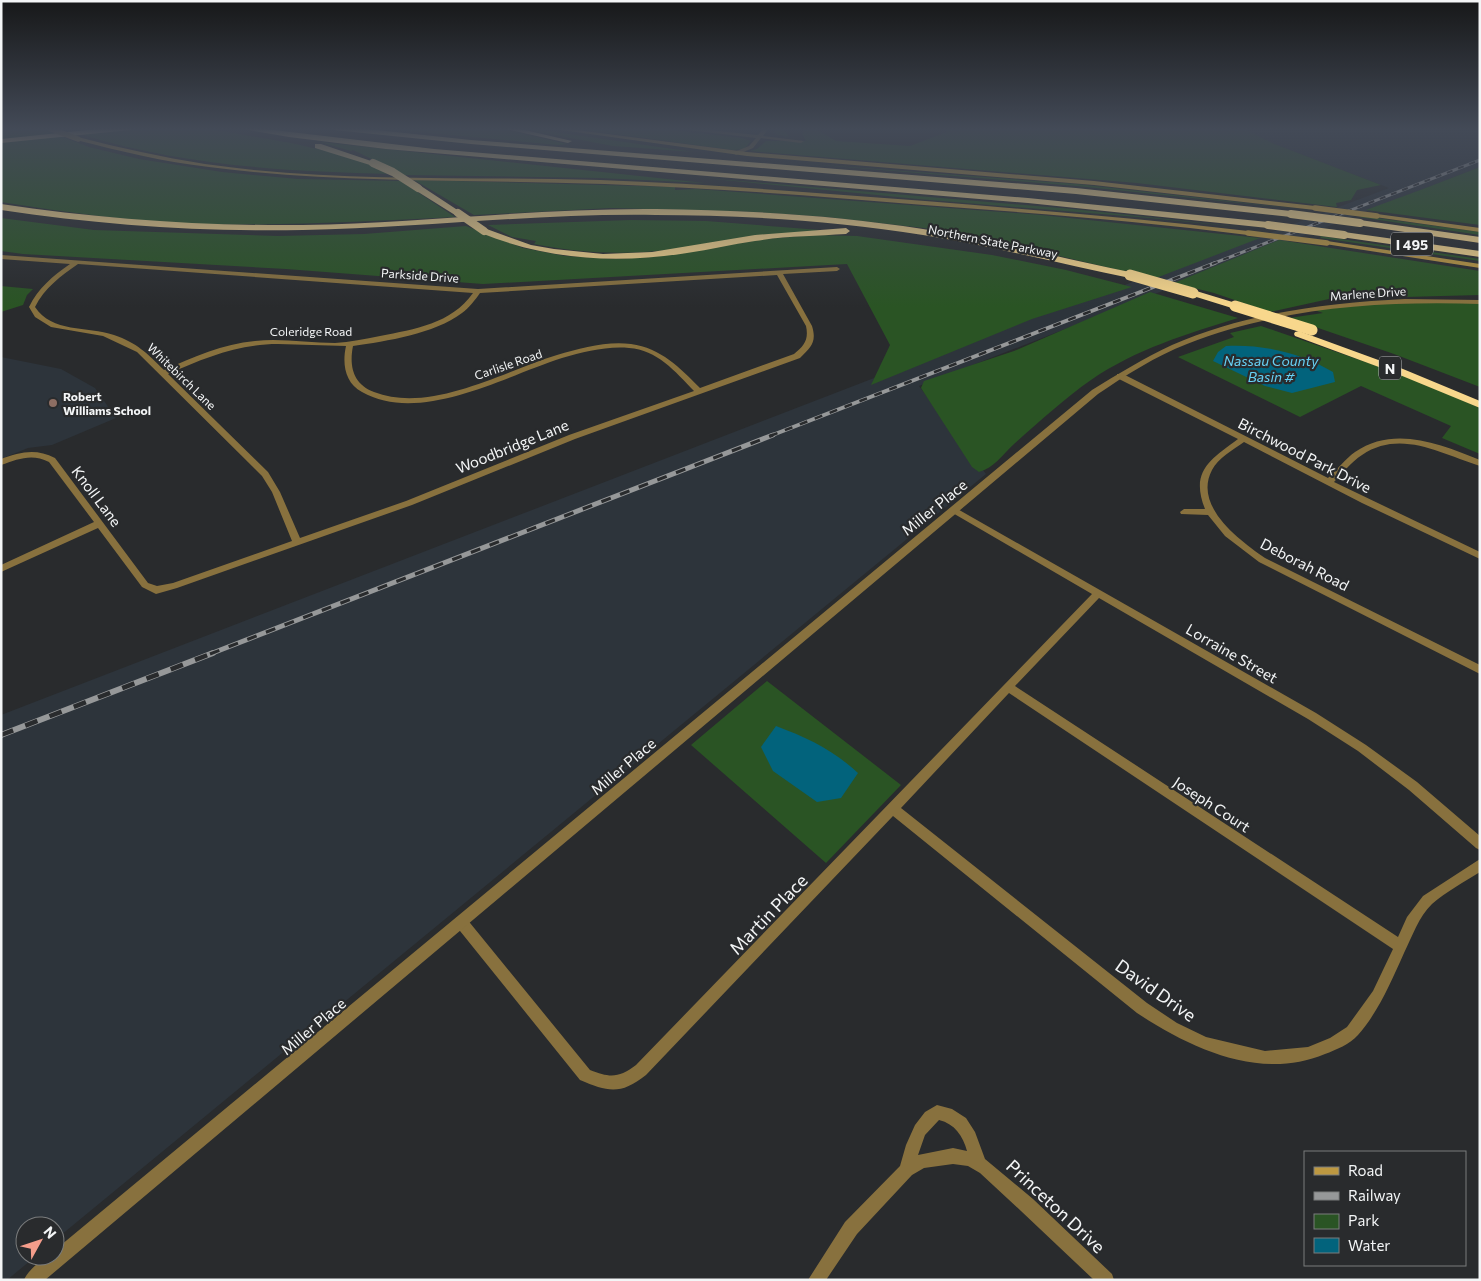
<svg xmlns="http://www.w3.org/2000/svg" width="1481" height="1281" font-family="Commissioner,sans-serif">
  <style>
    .built { fill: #2d343b }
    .green { fill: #2a5424 }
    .water { fill: #02637c }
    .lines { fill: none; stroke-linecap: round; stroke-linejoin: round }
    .minor { fill: #88713e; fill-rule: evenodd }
    .tertiary { fill: #88713e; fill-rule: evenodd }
    .secondary { fill: #bd9841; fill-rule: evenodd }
    .motorway { fill: #f8d78c; fill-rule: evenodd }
    .rail-far3-casing { stroke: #969899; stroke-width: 3 }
    .rail-far2-casing { stroke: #969899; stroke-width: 4 }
    .rail-far1-casing { stroke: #969899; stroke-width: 5 }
    .rail-casing { stroke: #969899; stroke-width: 6 }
    .rail-far3 { stroke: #292b2d; stroke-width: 2; stroke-dasharray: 6; stroke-linecap: butt }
    .rail-far2 { stroke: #292b2d; stroke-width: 2.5; stroke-dasharray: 8; stroke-linecap: butt }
    .rail-far1 { stroke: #292b2d; stroke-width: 3; stroke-dasharray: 10; stroke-linecap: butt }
    .rail { stroke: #292b2d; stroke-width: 4.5; stroke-dasharray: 13; stroke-linecap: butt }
    .secondary-bridge { stroke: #bd9841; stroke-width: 5.5 }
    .motorway-bridge-far1 { stroke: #f8d78c; stroke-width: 8 }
    .motorway-bridge { stroke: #f8d78c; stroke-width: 11 }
    .education-dot { fill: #8d6e63; stroke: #292b2d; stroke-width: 2 }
    .labels { text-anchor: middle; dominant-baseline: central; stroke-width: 4.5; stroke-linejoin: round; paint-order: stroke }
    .far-street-label { font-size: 12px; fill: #f3f5f6; stroke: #292b2d }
    .far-poi-label { font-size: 12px; font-weight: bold; fill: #f3f5f6; stroke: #292b2d; text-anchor: start }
    .shield { fill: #292b2d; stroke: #b6b8ba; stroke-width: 1 }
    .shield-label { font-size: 14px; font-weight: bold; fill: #f3f5f6 }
    .far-water-label { font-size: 14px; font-style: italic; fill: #67d1f5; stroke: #292b2d }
    .street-label { font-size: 15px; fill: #f3f5f6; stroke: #292b2d }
    .near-street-label { font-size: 18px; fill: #f3f5f6; stroke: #292b2d }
  </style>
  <rect width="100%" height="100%" fill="#292b2d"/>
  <!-- built -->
  <path class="built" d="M1243,128H1480V167L919,386L986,474L55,1240V1226H25V1256H36L7,1280H1V715L1040,314L1120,287L1180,263L1256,238L1389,188L1272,143Z
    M1,357L61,369L95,388L116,418L52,445L28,448L1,459Z"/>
  <!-- green -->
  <path class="green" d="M1,128H41L54,134L1,139Z
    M143,128H204L291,143L331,152L368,163L391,174C283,171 183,166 80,134Z
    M377,128H498L567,144L558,145Z
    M518,128H527L694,152L613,146Z
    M571,128H654L742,138L751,141L744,149L733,150Z
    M777,128H814L836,141L910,146L947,132L945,128H1243L1272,143L1381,185L1357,190L1351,200L1336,203L1337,207L1137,183L750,151L757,149L766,141H806L802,134L804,130L780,129L784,130L781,131L786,132L789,137L774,134L779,133H773Z
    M60,136L89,147L139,159L222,172L298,179L401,181L455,217C369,221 283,226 197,224C132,222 66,212 1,202V142Z
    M320,142L705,183L600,178L405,175L353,150L351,151Z
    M796,163L1077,184L1317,211L1077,186Z
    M1480,167V225L1366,210C1404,196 1442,182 1480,167Z
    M704,178L1073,209L1259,229L1150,218L918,199Z
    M414,180L675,187V190L696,189L1041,215L1260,238L1156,278L1132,270L1123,271L996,241L924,228L827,217L756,212L611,208L474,215Z
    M1362,216L1480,232V235L1359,217Z
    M1,218L94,230L278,236L364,234L466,226L523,248L565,256L615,259L652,257L765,239L815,235L857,236L992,255L1066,270L1132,287L1032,319L871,385L890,345L847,264L483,284L286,269L23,254L1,251Z
    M631,220L706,221L820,230C799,235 774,233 752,236C727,240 702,246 677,249C629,255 582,254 534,244L536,241L512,237L488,225Z
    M1320,236L1480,259V261L1321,238Z
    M1279,240L1480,271V295L1329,299L1270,312L1214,293L1174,283Z
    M1,286L33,289L27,295L23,305L1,312Z
    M1150,292L1238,318C1187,334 1136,349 1091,380C1065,398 1038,423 1014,444C1002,455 994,468 979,472L972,467L921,388L924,381L1014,351Z
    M1480,302V387L1394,354L1289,318L1323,313L1311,309L1357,304Z
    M1261,326L1409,377L1480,408V454L1442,438L1451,426L1361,386L1300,417L1178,357L1234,337L1230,333Z
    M767,681L901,785L826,863L691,745Z"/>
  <!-- water -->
  <path class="water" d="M1226,346C1263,344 1301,353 1333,372L1335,382L1292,393L1265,386L1213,361L1218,352Z
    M776,726C808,738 833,750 858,773L841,798L817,802L773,771L761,747Z"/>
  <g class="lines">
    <!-- minor -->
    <path class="minor" d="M671,128H689L758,135L764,128H769L763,136L804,141L801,143L761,138L753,148L736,155L733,153L734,152L749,146L756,138Z
      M1,255L478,289L837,267L840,269L837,271L783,274L812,326C817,342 811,347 800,358L575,439L412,505L177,588L156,594L142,587L98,528L1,572V565L94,522L49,462C32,453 18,459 1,465V459C20,452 36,448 55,458L148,583L157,586L173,583L292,541L272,492L262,476L137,352L103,336L51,327L35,317L29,307C38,288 53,276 70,264L1,259ZM78,264L473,293C451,324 415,329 380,336C365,339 350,342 335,343C308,343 281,338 255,341C223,344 193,357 164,370C147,353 137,343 114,335C87,326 52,333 35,307C44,288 61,276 78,264ZM777,275L806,326C809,340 804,346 794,354L700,388C680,368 661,348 631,344C606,341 581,348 557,355C502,372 430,414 374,392C353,384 349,366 353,346C387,341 434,334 462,313C469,308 475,300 480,293ZM278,344L346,346C342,364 345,383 362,392C420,425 505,376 562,358C584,352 606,346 629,348C657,350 675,371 694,391L569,435L406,501L300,538L280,492L268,472L168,374C204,358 238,344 278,344Z
      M1117,374H1123L1328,478C1337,470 1345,459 1355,452C1394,425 1441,444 1480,460V466C1441,454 1401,429 1362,455C1351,462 1343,473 1334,482L1480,552V559L1362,503L1244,442C1233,450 1218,458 1212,470C1193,506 1239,540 1265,558L1480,665V674L1259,562L1225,536L1208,515L1181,514L1180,512L1184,509H1205C1190,471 1210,460 1238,439L1117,378Z
      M954,507L1316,713L1366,745L1417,782L1480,836V850L1476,848L1409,790L1358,751L1308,719L1099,598L1015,686L1398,937L1407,917L1423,896L1480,859V872C1464,882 1446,892 1432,904C1419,916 1412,937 1404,953C1391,982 1379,1011 1358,1035C1350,1044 1336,1050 1325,1054C1260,1081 1192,1049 1137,1013L893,816L646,1075C621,1095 608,1092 580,1080L456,926L455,922L456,918L461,916L466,918L590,1070C610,1078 619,1078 636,1065L1092,594L951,512L950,510ZM1009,693L1393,949L1373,991L1347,1027L1330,1038L1308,1047L1265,1051L1206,1037L1177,1023L1147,1003L901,808Z
      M937,1105L952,1109L966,1118L975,1132L985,1159L1033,1199L1112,1274L1114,1280H1094L1021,1211L980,1173L968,1166L953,1164L924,1168L912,1175L857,1234L826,1280H808L845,1222L900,1166L906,1145L915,1125L925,1112ZM939,1120C955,1124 963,1136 967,1151L953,1148L918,1155L925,1135Z"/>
    <!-- tertiary -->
    <path class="tertiary" d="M1405,299L1480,300V304C1381,301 1281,307 1187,344C1156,356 1126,375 1098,394L45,1280H24C28,1270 44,1256 55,1256V1250L1092,390C1118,374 1144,358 1172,345C1245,313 1326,303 1405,299Z"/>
    <!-- secondary -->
    <path class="secondary" d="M547,128H561L747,152L1094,181L1315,206L1318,208L1315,210L1094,185L747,156Z
      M78,137C120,148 162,157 205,164C336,183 469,176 600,180C709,184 817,193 925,201C1033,210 1140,218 1248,231L1251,233L1248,235C1140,221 1032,213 924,205C818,196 712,188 605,184C473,179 341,184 209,167C164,162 120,151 76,140Z
      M1377,214L1480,228V232L1375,217L1374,216Z
      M1327,241L1480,264V268L1325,244V242Z"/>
    <!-- motorway -->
    <path class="motorway" d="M107,128H134L130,130L1,143V139Z
      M237,128H257L434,149L1028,198L1268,222L1272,225L1268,228L1028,203L386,149L289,137Z
      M330,128H357L471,140L1076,188L1291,211L1295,214L1291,217L1076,194L471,144L334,130Z
      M501,128H516L572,141L568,143Z
      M315,144H321L377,163L370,165L315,148Z
      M415,186H421L462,213L455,215L415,190Z
      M1,204C101,219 201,226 303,225C421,223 538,208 656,209C745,210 835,215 923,229C993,240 1061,258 1130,272L1135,275L1130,278C1061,264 993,246 923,235C835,221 745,215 656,215C538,213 421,228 303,230C201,232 101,225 1,210Z
      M1360,220L1480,237V243L1357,225V221Z
      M484,228L531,245L554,249L603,254L652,252L755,235L846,228L850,231L846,234C816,236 785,236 755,241C732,244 710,250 687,253C616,264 547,260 481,233L480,231Z
      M1344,232L1480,251V257L1341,237V233Z
      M1193,290L1239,304L1240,306L1235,309L1190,295V291Z
      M1299,331L1403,369L1480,401V408L1395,373L1295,336L1294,334L1295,332Z"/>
    <!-- rail-far3 casing -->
    <g class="rail-far3-casing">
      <path id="rail-far3" d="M1212,264L1480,160"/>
    </g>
    <!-- rail-far2 casing -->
    <g class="rail-far2-casing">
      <path id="rail-far2" d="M770,436L1215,263"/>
    </g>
    <!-- rail-far1 casing -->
    <g class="rail-far1-casing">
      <path id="rail-far1" d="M210,654L773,435"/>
    </g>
    <!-- rail casing -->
    <g class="rail-casing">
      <path id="rail" d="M1,735L213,653"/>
    </g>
    <!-- rail-far3 -->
    <use href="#rail-far3" class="rail-far3"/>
    <!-- rail-far2 -->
    <use href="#rail-far2" class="rail-far2"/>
    <!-- rail-far1 -->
    <use href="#rail-far1" class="rail-far1"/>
    <!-- rail -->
    <use href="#rail" class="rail"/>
    <!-- secondary-bridge -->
    <path class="secondary-bridge" d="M51,129L78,139
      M1315,208L1377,216
      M1248,233L1327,243"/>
    <!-- motorway-bridge-far1 -->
    <path class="motorway-bridge-far1" d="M373,163L393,172L418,188
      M458,213L484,231
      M1291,214L1360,223
      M1268,225L1344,235"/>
    <!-- motorway-bridge -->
    <path class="motorway-bridge" d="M1130,275L1193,293
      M1235,306L1312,330"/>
  </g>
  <!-- sky -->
  <linearGradient id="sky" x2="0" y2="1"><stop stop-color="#171819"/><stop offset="0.42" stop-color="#434a57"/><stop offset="1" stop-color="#434a57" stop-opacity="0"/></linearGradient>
  <rect width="1481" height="307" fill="url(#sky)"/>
  <!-- markers -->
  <circle class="education-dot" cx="53" cy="403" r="5"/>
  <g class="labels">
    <!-- far-street labels -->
    <g class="far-street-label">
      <text transform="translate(993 241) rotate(11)">Northern State Parkway</text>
      <text transform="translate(420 275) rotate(4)">Parkside Drive</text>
      <text transform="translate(1368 293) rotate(-4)">Marlene Drive</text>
      <text x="311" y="331">Coleridge Road</text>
      <text transform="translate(508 364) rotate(-19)">Carlisle Road</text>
      <text transform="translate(182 376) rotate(44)">Whitebirch Lane</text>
    </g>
    <!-- far-poi labels -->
    <g class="far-poi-label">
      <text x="63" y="396">Robert<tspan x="63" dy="14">Williams School</tspan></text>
    </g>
    <!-- shield labels -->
    <g class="shield">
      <rect x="1391" y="232.5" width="42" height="23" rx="4"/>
      <rect x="1379" y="356.5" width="22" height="23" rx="4"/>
    </g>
    <g class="shield-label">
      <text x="1412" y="244">I 495</text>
      <text x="1390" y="368">N</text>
    </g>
    <!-- far-water labels -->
    <g class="far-water-label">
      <text x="1271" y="360">Nassau County<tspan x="1271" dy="16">Basin #</tspan></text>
    </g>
    <!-- street labels -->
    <g class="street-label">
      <text transform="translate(512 446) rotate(-22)">Woodbridge Lane</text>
      <text transform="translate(1305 455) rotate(27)">Birchwood Park Drive</text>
      <text transform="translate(97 496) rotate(53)">Knoll Lane</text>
      <text transform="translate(934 507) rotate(-39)">Miller Place</text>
      <text transform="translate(1305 564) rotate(27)">Deborah Road</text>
      <text transform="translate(1232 653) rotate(30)">Lorraine Street</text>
      <text transform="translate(623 766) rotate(-40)">Miller Place</text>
      <text transform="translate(1212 804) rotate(33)">Joseph Court</text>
      <text transform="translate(313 1026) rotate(-40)">Miller Place</text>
    </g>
    <!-- near-street labels -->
    <g class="near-street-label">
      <text transform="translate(768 914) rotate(-46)">Martin Place</text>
      <text transform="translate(1156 990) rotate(35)">David Drive</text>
      <text transform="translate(1056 1206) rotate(43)">Princeton Drive</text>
    </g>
  </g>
  <!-- border -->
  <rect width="1481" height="1281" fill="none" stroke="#f3f5f6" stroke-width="5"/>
  <!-- legend -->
  <rect x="1304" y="1151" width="162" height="115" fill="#292b2d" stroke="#7a7c7d"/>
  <rect x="1314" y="1167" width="25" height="8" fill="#bd9841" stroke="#7a7c7d"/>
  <text x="1348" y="1176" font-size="15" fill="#f3f5f6">Road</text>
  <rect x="1314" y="1192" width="25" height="8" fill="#969899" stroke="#7a7c7d"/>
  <text x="1348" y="1201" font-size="15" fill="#f3f5f6">Railway</text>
  <rect x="1314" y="1214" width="25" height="15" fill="#2a5424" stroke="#7a7c7d"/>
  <text x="1348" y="1226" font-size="15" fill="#f3f5f6">Park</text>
  <rect x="1314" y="1238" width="25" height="15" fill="#02637c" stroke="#7a7c7d"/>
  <text x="1348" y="1251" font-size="15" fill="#f3f5f6">Water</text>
  <!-- north arrow -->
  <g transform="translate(40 1241) rotate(50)"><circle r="24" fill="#292b2d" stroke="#7a7c7d"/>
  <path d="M0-4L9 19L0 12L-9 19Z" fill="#f49d8b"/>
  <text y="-8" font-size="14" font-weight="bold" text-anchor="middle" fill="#f3f5f6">N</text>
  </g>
</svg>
